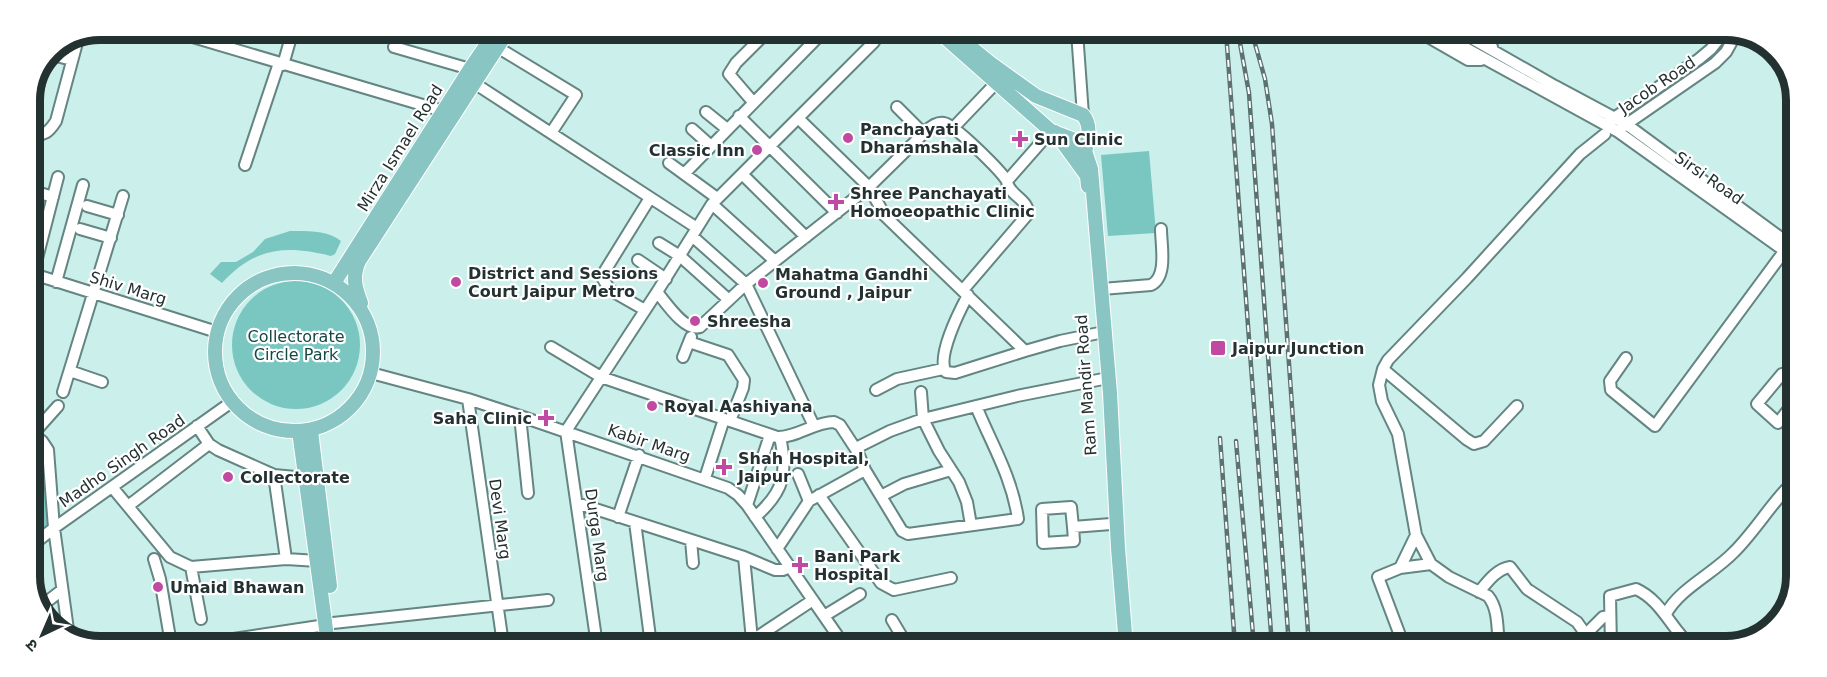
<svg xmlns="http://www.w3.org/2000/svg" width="1827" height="677" font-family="'DejaVu Sans','Noto Sans Devanagari',sans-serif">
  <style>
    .green { fill: #7ac7c1 }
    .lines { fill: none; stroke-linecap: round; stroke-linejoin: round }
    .minor-casing { stroke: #648582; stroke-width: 14 }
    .major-casing { stroke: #fff; stroke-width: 16 }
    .minor { stroke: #fff; stroke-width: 10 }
    .major { stroke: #89c5c2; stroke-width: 14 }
    .rail-casing { stroke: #5c7270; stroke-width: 4.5 }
    .rail { stroke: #fff; stroke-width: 2; stroke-dasharray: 7; stroke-linecap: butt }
    .poi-dot { fill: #c04aa1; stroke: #fff; stroke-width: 2 }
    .labels { text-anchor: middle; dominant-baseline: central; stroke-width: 4.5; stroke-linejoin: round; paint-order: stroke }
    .street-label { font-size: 16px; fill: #233130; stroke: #fff }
    .poi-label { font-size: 16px; font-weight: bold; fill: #233130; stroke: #fff; text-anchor: start }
    .park-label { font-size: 16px; fill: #144845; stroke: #fff }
    .rim { fill: none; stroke: #233130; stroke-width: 8 }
  </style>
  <rect width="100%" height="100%" fill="#cbefeb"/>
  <!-- green -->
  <path class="green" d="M1149,151L1156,233L1108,236L1101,155Z
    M290,231C306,231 328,230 341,241L335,254L331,256C286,245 255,247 222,283L210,274L221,262H236L253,252L265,239Z
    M232 345a64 64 0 1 1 128 0a64 64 0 1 1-128 0Z
    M42,450L50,526L30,542V460Z"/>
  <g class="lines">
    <!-- minor casing -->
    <g class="minor-casing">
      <path id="minor" d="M169,30L443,111
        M1077,32L1083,115
        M1421,33L1468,60H1481
        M1438,33L1617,131L1796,259
        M1462,33L1555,86L1626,124L1796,249
        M1478,33L1486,38L1492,47
        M394,47L470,69
        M497,47L576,95L551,133
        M49,54L72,60
        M283,65L293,30
        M474,83L697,228
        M753,102L729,74L736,63L768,31
        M897,107L923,133
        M706,112L727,129
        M739,116L837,213
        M798,118L869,187L885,216L1025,351L1060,341L1099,333
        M1611,120L1699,59L1711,49L1723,34
        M954,127L996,83
        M1621,128L1715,63L1726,52L1736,34
        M692,129L711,146
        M30,133C44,137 49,132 56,121L78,39
        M669,163L717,198
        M245,165L279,63
        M684,174L823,32
        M742,174L806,237
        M30,190L53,197
        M712,204L775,261
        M87,206L118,215
        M80,229L111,238
        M692,236L746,284L814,426
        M659,243L680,256L729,300
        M638,260L666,279
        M30,273L217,332
        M33,274L58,177
        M56,282L83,185
        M1102,289L1151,285C1168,277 1161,245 1161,229
        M963,290L1028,214C1029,199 1008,195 1007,181L1051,131
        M657,292C666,303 685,332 700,327L746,284L869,187L927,130C932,126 937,122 944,123C954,124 1001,171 1007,181
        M968,295C960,310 936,357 946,372L955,373L1025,351
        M645,310L610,290L603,279V274L650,198
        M689,342L728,355L744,380L743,388L730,421
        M551,347L601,377L777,437C796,438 814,422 834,422L840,425L857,451
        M683,357L691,337
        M1626,358L1610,381L1611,390L1655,426L1788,246
        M1383,369L1466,439L1474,444L1484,441L1517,406
        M70,371L102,382
        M371,373L468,399L520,416L728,488L738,495L747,505L844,645
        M876,390L897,379L943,369
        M63,392L123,196
        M921,392L923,419L939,451L959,482L967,502L971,525
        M468,399L503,644
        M1795,401L1778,423L1757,404L1782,374L1788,379L1795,370
        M976,406C992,445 1012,477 1018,519L908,534L902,531L865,470L856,448L890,431L923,419L1017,396L1103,379
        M520,416L528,493
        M197,426L209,444L218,450L274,475L306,478
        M30,432L42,441L48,450L54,528L69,637
        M33,434L58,406
        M798,474L809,501
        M274,475L286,559
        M705,478L724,419
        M112,487L170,557L191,567L286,559L318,561
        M819,495L881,583L894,590L951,578
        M881,496L904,484L951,470
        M577,504L583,505L744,557L775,570H783L790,567
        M747,505L770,435
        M128,506L209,444
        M618,517L639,455
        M755,517C784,492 788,473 780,437
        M635,522L651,645
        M1073,527L1071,507L1042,509L1043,543L1074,541L1073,527L1111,524
        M691,540L693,563
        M30,547L54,528L233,401
        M777,549L809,501L865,470
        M744,557L752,640
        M154,559L160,579L171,644
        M191,567L201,619
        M1400,568L1416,535
        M1479,592C1488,581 1497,569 1510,567L1527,589L1577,622L1582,629L1588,647
        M40,607L62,590
        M1666,614C1679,589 1713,574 1734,552C1756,530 1772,502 1794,481
        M824,616L860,594
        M892,620L907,645
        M333,623L548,600
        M1589,631L1603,617L1610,616
        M200,644L326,625
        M597,645L566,431L657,292L712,204L874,42L864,32
        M745,645L813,600
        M1404,646L1378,577L1400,568L1431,564
        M1499,646C1497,630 1499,609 1488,596L1449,577L1431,564L1416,535L1398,434L1382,401L1379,385L1383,369L1388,360L1467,278L1580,154L1605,134
        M1611,647L1610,596L1636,589C1656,598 1666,617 1679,633C1683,639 1688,642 1692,647
        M1673,647L1683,638"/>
    </g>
    <!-- major casing -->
    <g class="major-casing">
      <path id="major" d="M939,32L1051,131L1075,140L1085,151L1091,169L1110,393L1118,548L1126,646
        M952,32L990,63L1036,96L1083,115C1092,126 1088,139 1085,152
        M1055,132L1087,176L1088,186
        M215 352a79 79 0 1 1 158 0a79 79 0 1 1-158 0Z
        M334,283L470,69L496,31
        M361,303C355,287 352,277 359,261L508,31
        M299,431L328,644
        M311,431L330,586"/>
    </g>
    <!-- minor -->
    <use href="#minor" class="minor"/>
    <!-- major -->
    <use href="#major" class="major"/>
    <!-- rail casing -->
    <g class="rail-casing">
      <path id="rail" d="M1226,32L1272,646
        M1238,32L1249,93L1289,646
        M1252,33L1265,79L1272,124L1309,646
        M1220,438L1235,646
        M1236,441L1254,646"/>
    </g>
    <!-- rail -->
    <use href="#rail" class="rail"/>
  </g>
  <!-- markers -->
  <g class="poi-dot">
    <circle cx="848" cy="138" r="6"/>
    <path d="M1017 130h6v6h6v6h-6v6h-6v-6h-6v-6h6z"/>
    <circle cx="757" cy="150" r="6"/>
    <path d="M833 193h6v6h6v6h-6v6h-6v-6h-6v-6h6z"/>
    <circle cx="456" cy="282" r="6"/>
    <circle cx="763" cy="283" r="6"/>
    <circle cx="695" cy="321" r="6"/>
    <rect x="1210" y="340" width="16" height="16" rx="3"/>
    <circle cx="652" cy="406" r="6"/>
    <path d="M543 409h6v6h6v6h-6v6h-6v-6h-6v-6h6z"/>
    <path d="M721 458h6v6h6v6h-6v6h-6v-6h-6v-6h6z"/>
    <circle cx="228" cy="477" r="6"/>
    <path d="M797 556h6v6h6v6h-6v6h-6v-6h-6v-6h6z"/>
    <circle cx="158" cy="587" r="6"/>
  </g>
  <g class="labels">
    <!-- street labels -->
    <g class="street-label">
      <text transform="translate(1657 85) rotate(-34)">Jacob Road</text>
      <text transform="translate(400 148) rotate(-58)">Mirza Ismael Road</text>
      <text transform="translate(1709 178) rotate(35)">Sirsi Road</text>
      <text transform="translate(128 288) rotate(17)">Shiv Marg</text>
      <text transform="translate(1086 385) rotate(-94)">Ram Mandir Road</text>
      <text transform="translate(649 443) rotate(19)">Kabir Marg</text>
      <text transform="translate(122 461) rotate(-35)">Madho Singh Road</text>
      <text transform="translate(500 519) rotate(82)">Devi Marg</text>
      <text transform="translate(597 535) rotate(82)">Durga Marg</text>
    </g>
    <!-- poi labels -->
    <g class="poi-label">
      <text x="860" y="129">Panchayati<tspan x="860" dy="18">Dharamshala</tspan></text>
      <text x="1034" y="139">Sun Clinic</text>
      <text x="745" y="150" text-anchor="end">Classic Inn</text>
      <text x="850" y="193">Shree Panchayati<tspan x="850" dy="18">Homoeopathic Clinic</tspan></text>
      <text x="468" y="273">District and Sessions<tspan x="468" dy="18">Court Jaipur Metro</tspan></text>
      <text x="775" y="274">Mahatma Gandhi<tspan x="775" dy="18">Ground , Jaipur</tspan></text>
      <text x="707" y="321">Shreesha</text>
      <text x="1232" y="348">Jaipur Junction</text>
      <text x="664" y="406">Royal Aashiyana</text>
      <text x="532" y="418" text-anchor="end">Saha Clinic</text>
      <text x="738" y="458">Shah Hospital,<tspan x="738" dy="18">Jaipur</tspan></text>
      <text x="240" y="477">Collectorate</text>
      <text x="814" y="556">Bani Park<tspan x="814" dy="18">Hospital</tspan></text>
      <text x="170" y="587">Umaid Bhawan</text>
    </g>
    <!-- park labels -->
    <g class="park-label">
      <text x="296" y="336">Collectorate<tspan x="296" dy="18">Circle Park</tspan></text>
    </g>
  </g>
  <!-- crop -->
  <path d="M0 0H1827V677H0ZM100 40H1726A60 60 0 0 1 1786 100V576A60 60 0 0 1 1726 636H100A60 60 0 0 1 40 576V100A60 60 0 0 1 100 40Z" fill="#fff" fill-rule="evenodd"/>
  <path class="rim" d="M100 40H1726A60 60 0 0 1 1786 100V576A60 60 0 0 1 1726 636H100A60 60 0 0 1 40 576V100A60 60 0 0 1 100 40Z"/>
  <!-- north arrow -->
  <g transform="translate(42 635) rotate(224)" stroke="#ffffff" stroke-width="4.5" paint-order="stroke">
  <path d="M0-4.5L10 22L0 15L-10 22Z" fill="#233130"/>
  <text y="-9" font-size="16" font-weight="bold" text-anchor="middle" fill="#233130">उ</text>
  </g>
</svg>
